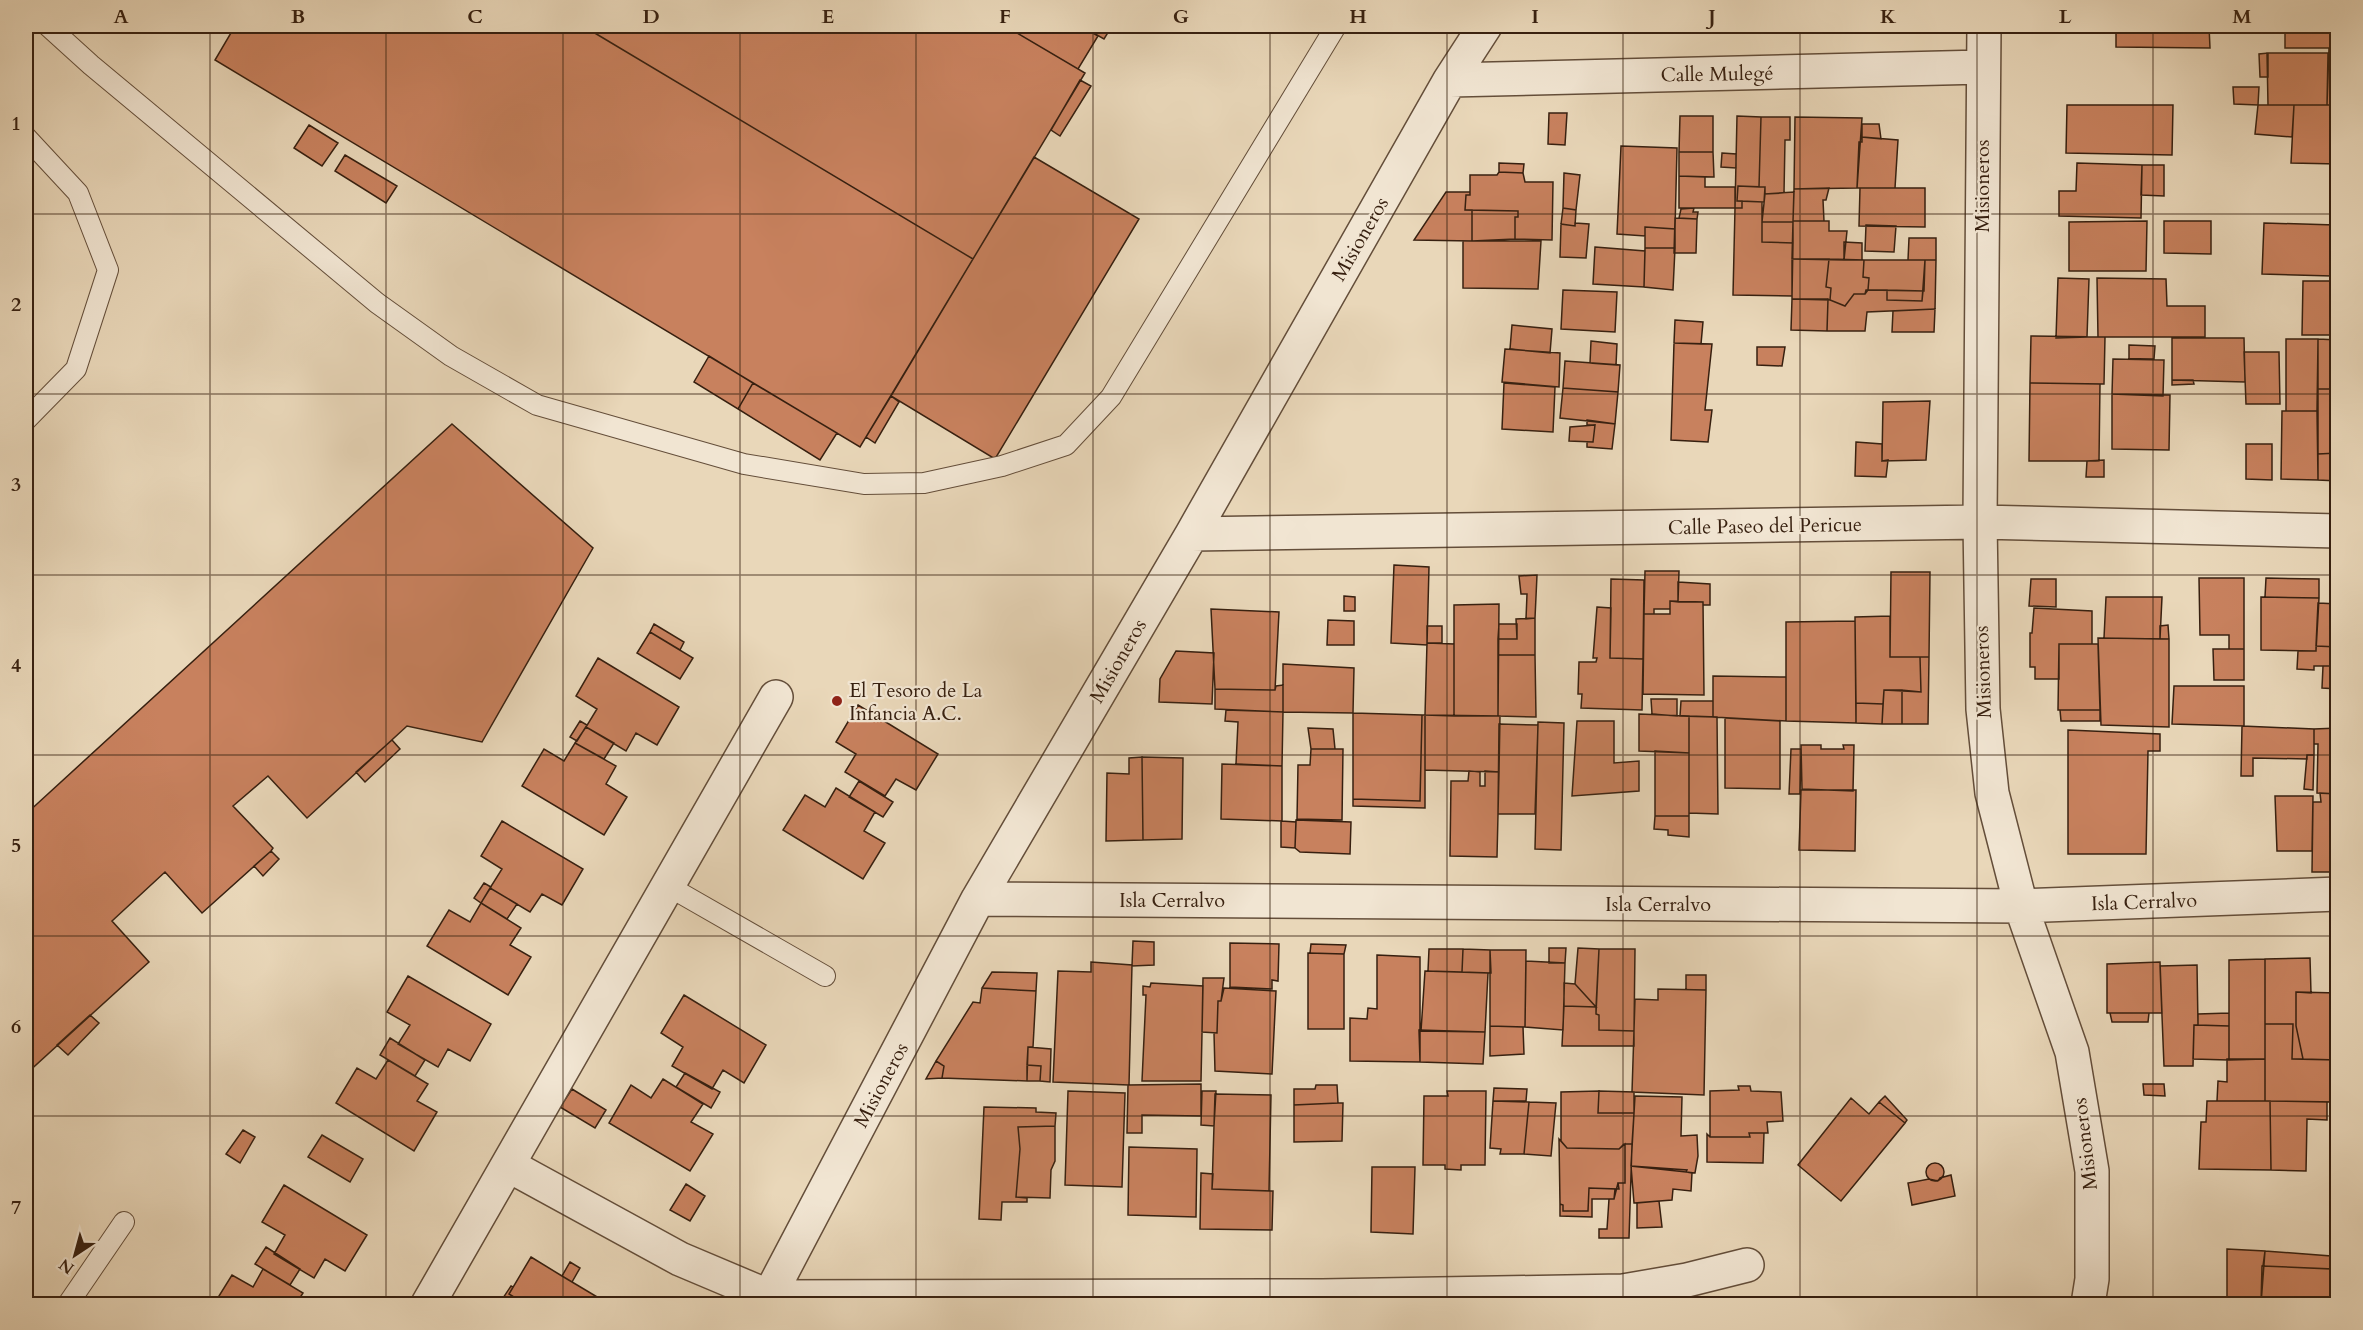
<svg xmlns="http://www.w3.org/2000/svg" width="2363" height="1330" font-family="Cardo,serif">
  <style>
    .building { fill: #c8815e; stroke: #372010; stroke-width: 1.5 }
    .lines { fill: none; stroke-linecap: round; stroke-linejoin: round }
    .service-casing { stroke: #644e3a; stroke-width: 22 }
    .minor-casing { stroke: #644e3a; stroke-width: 36 }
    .service { stroke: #f1e5d2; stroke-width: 20 }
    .minor { stroke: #f1e5d2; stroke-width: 33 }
    .grid { fill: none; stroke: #372010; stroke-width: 1.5; stroke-opacity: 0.55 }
    .poi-dot { fill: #8f2418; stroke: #f1e5d2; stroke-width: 2 }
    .labels { text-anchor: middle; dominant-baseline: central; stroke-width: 4.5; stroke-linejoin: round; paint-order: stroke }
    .street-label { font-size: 20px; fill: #372010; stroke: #f1e5d2 }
    .poi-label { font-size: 20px; fill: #372010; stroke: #f1e5d2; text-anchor: start }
    .neatline { fill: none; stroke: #372010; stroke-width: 2 }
    .grid-label { font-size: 20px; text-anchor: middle; font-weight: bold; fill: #372010 }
  </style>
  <rect width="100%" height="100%" fill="#e9d7b9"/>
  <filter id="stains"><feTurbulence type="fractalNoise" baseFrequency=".00333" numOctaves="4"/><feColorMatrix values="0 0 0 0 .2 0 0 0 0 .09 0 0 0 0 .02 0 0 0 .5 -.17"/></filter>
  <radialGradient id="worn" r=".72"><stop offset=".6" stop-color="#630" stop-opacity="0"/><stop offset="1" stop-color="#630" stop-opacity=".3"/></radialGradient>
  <!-- building -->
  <path class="building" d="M235,26H583L973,259L860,447L215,60Z
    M583,26H1005L1085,73L973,259Z
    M1005,26H1081L1098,36L1078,69Z
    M1081,26H1112L1104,39Z
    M2116,26H2209L2210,48L2116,47Z
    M2285,26H2338V48H2285Z
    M2329,48H2338V105H2327Z
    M2267,53H2328L2327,105H2268Z
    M2268,53V77H2260L2259,54Z
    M1080,80L1091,86L1060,136L1051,130Z
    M2233,87H2259L2258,105L2234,104Z
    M2067,105H2173L2172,155L2066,153Z
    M2258,105H2294L2292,137L2255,134Z
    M2294,105H2338V164L2291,163Z
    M1549,113H1567L1565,145L1548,144Z
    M1680,116H1713V152H1679Z
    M1737,116L1761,117L1759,187L1738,186L1737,201H1742V208H1735Z
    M1761,117H1790V140H1785L1784,193L1765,194V187H1759Z
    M1795,117L1862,118L1857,188L1794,189Z
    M1862,124H1879L1881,139L1862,137Z
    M309,125L338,143L322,166L294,148Z
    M1862,137L1898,140L1895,188H1857L1859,142H1862Z
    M1621,146L1677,148L1675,229L1645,227V236L1617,234Z
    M1679,152H1713L1714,177L1679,176Z
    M1722,153L1736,154V168L1721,167Z
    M345,155L397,186L386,203L335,171Z
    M1034,157L1139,219L995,459L891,396Z
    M1499,163L1524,164L1523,173L1499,172Z
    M2077,163L2142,165L2141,218L2059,216V191H2076Z
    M2142,165H2164V196L2141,195Z
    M1499,172L1523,173L1525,182H1553L1552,240L1515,239V217H1518V211L1465,210L1466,195H1470V175H1497Z
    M1564,173L1580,175L1576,210L1563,208Z
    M1679,176L1705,177V187H1735V208H1679Z
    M1738,186L1765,187L1764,202L1737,201Z
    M1829,188L1826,200H1823L1824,221H1793L1794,189Z
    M1860,188H1925V227L1859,226Z
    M1446,192H1470V195H1466L1465,210H1472V241L1414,240Z
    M1794,192L1793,222H1762L1765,194Z
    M1742,201L1762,202V242L1793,243L1792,296L1733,295L1735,208H1742Z
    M1563,208L1576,210L1575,226L1561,224Z
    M1694,208L1693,212H1698L1697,219L1679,218L1681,209Z
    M1472,210L1518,211V217H1515V239L1472,241Z
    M1675,218L1697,219L1696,253H1674Z
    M1793,221H1829V231H1847L1844,260L1792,259Z
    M2147,221L2146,271H2069V222Z
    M2164,221H2211V254L2164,253Z
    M1762,222H1793V243L1762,242Z
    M1575,223L1589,224L1586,258L1560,257L1561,224L1575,226Z
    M2264,223L2335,225L2332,276L2262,274Z
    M1866,225L1896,226L1894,252L1865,251Z
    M2335,225H2338V276H2332Z
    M1645,227L1675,229V248H1645Z
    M1909,238H1936V260H1908Z
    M1463,241H1541L1538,289L1463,288Z
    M1844,242L1862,243V260H1844Z
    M1595,247L1645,251L1644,287L1593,284Z
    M1645,248H1675L1673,290L1644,287Z
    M1792,259H1829L1826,287L1831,288L1830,300L1792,299Z
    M1829,259L1864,260L1863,277L1869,278L1868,290L1865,294H1854L1845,306L1830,300L1831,288L1826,287Z
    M1864,260H1925L1924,291L1868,290L1869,278L1863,277Z
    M1925,260H1936L1935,309L1867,312L1865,331H1827L1828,299L1845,306L1854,294H1865L1866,290H1887V300L1922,301Z
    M2058,278L2089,279L2087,337L2056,338Z
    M2097,278L2166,279L2167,306H2205V337H2098Z
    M2303,281H2338V335H2302Z
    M1563,290L1617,292L1615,332L1561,329Z
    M1887,290L1923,291L1922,301L1887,300Z
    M1792,299H1828L1827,331L1791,330Z
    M1935,309L1934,332H1892L1893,311Z
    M1675,320L1703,322L1701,344L1674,343Z
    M1512,325L1552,329L1550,353L1510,349Z
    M2031,336L2105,337L2104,384L2030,383Z
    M2172,338H2244L2245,382L2172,380Z
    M2286,339H2318L2317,411H2286Z
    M2318,339L2338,340V389H2318Z
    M1591,341L1617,344L1616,365L1590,363Z
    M1674,343L1712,344L1705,410H1712L1708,442L1671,440Z
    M2129,345L2155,346L2154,359H2129Z
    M1757,347H1785L1782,366L1757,365Z
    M1505,349L1560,353L1559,387L1502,382Z
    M2244,352H2279L2280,404H2246Z
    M709,356L753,383L738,409L694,382Z
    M2113,359L2164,360L2163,396L2112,394Z
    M1565,361L1620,365L1618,392L1563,388Z
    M2172,380H2193L2194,384L2172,385Z
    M753,383L837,433L820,460L738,409Z
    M1504,383L1555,387L1553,432L1502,429Z
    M2030,383L2100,384L2099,461H2029Z
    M1563,388L1618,392L1615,424L1560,418Z
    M2318,389H2338V453L2318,454Z
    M2112,394L2170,395L2169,450L2112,449Z
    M891,396L899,402L875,443L866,437Z
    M1930,401L1926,460L1882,461L1883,402Z
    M2282,411H2317L2318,480L2281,479Z
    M1587,420L1615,424L1612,449L1587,447V442H1593L1595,425H1587Z
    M452,424L593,548L482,742L407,726L307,818L268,776L233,806L273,848L271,851L202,913L165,872L112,921L149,962L26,1074V814Z
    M1595,425L1593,442L1569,441L1570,427Z
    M1856,442L1882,444V461L1888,460L1886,477L1855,476Z
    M2246,444H2272V480L2246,479Z
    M2338,453V481L2318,480V454Z
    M2104,460V477H2086L2087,461Z
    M1394,565L1429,567L1427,645L1391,643Z
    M1645,571H1679L1678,602L1670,601V609H1654V614H1644Z
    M1891,572H1930L1929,657H1890Z
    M1537,575L1535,618L1526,619L1527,594H1521L1519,576Z
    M2199,578H2244V649H2229V635H2200Z
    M2266,578L2319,579V598L2265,597Z
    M1611,579L1644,580L1643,659L1610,658Z
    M2031,579H2056V607L2029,606Z
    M1678,582L1710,584V605H1703V602H1678Z
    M1344,596L1355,597V611H1344Z
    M2106,597H2162L2160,639L2104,638Z
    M2261,597L2319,598L2316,651L2261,650Z
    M1670,601L1703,602L1704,695L1643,694L1644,614H1670Z
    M2318,603L2338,604V647L2316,646Z
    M1499,604L1498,716H1454V605Z
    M1597,607L1611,608L1610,658L1643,659L1642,710L1581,708L1582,694H1578L1579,662H1596L1597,658H1593Z
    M2034,608L2092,611V644H2059V679H2035V667H2030V633H2032Z
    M1211,609L1279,612L1275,690L1215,689Z
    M1890,616V657H1920L1921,692L1884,690L1883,704L1856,703L1855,617Z
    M1535,618V655H1498V639H1517L1516,619Z
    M1328,620L1354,621V645H1327Z
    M1855,621L1856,723L1786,721V622Z
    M654,624L684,642L680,650L650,632Z
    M1499,624H1517V639H1498Z
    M2168,625L2169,639H2160V626Z
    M1427,626H1442V643H1427Z
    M650,632L693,658L680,679L637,653Z
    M2098,638L2169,639V727L2101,725Z
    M1427,643L1454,644V716L1425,715Z
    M2059,644H2098L2100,710H2058Z
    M2316,646L2338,647V666H2314V670L2297,669L2298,651H2316Z
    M2213,649H2244V680H2214Z
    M1176,651L1214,653L1212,704L1159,702L1160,679Z
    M1498,655H1535L1536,717L1498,716Z
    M1920,657H1929L1928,724H1902V690L1921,692Z
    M598,658L679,707L657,745L636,733L626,751L586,727L597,709L576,696Z
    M1283,664L1354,668L1353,713L1283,712Z
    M2323,666H2338V689L2322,688Z
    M1713,676L1786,677V721L1713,717Z
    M1283,685V712L1215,709V689L1275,690L1276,686Z
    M2174,686H2244V726L2172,724Z
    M1884,690H1902V724H1882Z
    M1651,699H1677V716L1652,714Z
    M1681,701H1713V717L1680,716Z
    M1856,703L1883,704L1882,724L1856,723Z
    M858,705L938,754L916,790L896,779L885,796L845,772L856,754L836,742Z
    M1226,710L1283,712L1282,766L1236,764L1238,722L1225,721Z
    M2060,710H2100V721H2061Z
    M1353,713L1422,715L1420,801L1353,799Z
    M1639,714L1689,716V753L1639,751Z
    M1422,715H1425V808L1353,806V799L1420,801Z
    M1425,715L1500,716L1499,772L1425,770Z
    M1689,716L1717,717L1718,814L1689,813Z
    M1725,718L1780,721V789L1725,788Z
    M580,721L587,725L577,741L570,737Z
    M1577,721H1614V763L1639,761V791L1572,796Z
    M1538,722L1564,723L1561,850L1535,849Z
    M1499,724L1538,725L1535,814H1498Z
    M2242,726L2314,729V755H2307V759L2253,758V776H2241Z
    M586,727L614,743L604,759L575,743Z
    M1308,728L1333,729L1335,749H1311Z
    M2338,728V794L2317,793L2318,744H2314V729Z
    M2068,730L2160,734V751H2148L2146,854H2068Z
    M392,740L400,749L365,782L356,772Z
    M575,743L616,766L606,784L627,797L604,835L522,786L544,749L564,761Z
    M1801,745H1821V749H1844L1843,745H1854L1853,791L1802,789Z
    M1311,749H1343L1342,820L1297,819L1298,765H1310Z
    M1791,749H1801L1800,794H1789Z
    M1655,751L1689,753V816H1655Z
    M2307,755H2314L2313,790L2304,789Z
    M1142,757L1183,758L1182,839L1143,840Z
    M1142,757L1143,840L1106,841L1107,773L1129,774V758Z
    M1222,764L1282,766V821L1221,819Z
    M1469,771L1480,772V786H1485V771L1499,772L1497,857L1450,856L1451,781H1468Z
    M859,781L893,802L883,817L849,797Z
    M836,788L875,812L864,831L885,843L863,879L783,830L805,795L825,807Z
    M1801,790H1856L1855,851L1799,850Z
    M2320,793L2338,794V872H2312L2313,802H2321Z
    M2275,796H2313L2312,851H2277Z
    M1655,816H1689V837L1668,835V830L1654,829Z
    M1296,820L1351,822L1350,854L1300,852L1295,848Z
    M502,821L583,869L562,905L542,894L530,912L490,888L502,869L481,856Z
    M1281,821L1296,822L1295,848L1281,847Z
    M271,851L279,859L263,876L254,866Z
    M484,883L491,887L481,903L474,898Z
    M490,888L517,904L507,919L481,903Z
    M481,903L521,928L510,945L531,957L508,995L427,946L449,910L470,922Z
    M1133,941L1154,942V965L1132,966Z
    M1230,943L1279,944L1278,981L1272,980V989L1230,987Z
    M1311,944L1346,945L1344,954L1310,953Z
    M1549,948H1566L1565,963H1549Z
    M1578,948L1599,949L1596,1007L1575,984Z
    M1429,949H1463L1462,972L1428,971Z
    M1463,949L1490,950L1491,973L1462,972Z
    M1599,949H1635L1634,1031L1599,1030V1015L1596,1014Z
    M1490,950H1526L1525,1027L1490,1026Z
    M1308,953L1344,954V1029H1308Z
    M1377,955L1420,957V1062L1350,1061V1018L1367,1019L1368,1008L1377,1009Z
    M2310,958L2311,993L2296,992V1026L2303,1059H2292L2293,1024H2265V959Z
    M2265,959V1059L2229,1060V960Z
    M1526,961L1565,963L1563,1030L1525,1027Z
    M1091,962L1132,965L1129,1085L1053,1082L1058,971L1091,972Z
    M2160,962L2162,1013H2107V964Z
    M2197,965L2198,1025H2194L2193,1066H2164L2160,966Z
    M1425,971L1488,973L1485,1032L1421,1031Z
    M992,972L1037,973L1036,991L982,988Z
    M1686,975H1706V990H1686Z
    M408,976L491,1024L470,1061L448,1049L438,1067L398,1044L410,1025L387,1012Z
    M1203,978H1224L1221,1001H1218L1217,1033L1202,1032Z
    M1151,983L1203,986L1201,1081H1142L1146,995H1143V986L1150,987Z
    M1564,983L1575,984L1596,1007L1564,1006Z
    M982,988L1036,991L1033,1047H1028L1027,1081L942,1078L944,1066L936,1061L973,1002L980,1003Z
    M1224,988L1276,991L1272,1074L1215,1071L1214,1033H1217L1218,1001H1221Z
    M1658,989L1706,990L1704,1095L1632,1092L1635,999L1658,1000Z
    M2296,992L2338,993V1060L2303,1059L2296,1026Z
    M684,995L766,1045L744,1083L723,1070L712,1089L672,1066L683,1047L661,1033Z
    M1564,1006L1596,1007V1014L1599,1015V1030L1634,1031V1046H1562Z
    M2110,1013H2149L2148,1022H2112Z
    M2229,1013V1026L2198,1025V1014Z
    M90,1015L99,1023L68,1055L57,1045Z
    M2265,1024H2293L2292,1059L2338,1060V1102L2265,1101Z
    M2194,1025L2229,1026V1060L2193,1059Z
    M1490,1026L1523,1027L1524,1054L1490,1056Z
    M1419,1030L1485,1032L1483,1064L1420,1062Z
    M390,1038L425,1060L415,1076L380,1055Z
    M1028,1047L1051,1049L1050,1082L1040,1081L1041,1066L1027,1065Z
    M2227,1059H2265V1101H2217L2218,1081L2227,1082Z
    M388,1060L428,1084L417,1101L437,1112L414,1151L336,1103L357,1068L376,1079Z
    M936,1061L944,1066L942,1078L926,1079Z
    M1027,1065L1041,1066L1040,1081H1027Z
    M685,1073L720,1092L711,1108L676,1087Z
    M663,1079L703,1104L691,1122L713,1134L690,1171L609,1123L631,1085L651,1098Z
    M1201,1084V1116L1142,1115V1133H1127L1128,1085Z
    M2143,1084H2164L2165,1096L2144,1095Z
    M1316,1085H1337L1338,1103L1294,1105V1089H1315Z
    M1738,1086H1750L1751,1091L1781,1092L1783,1121L1767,1122L1768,1133H1749L1750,1137H1710V1091L1739,1090Z
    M1494,1088L1527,1089L1526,1101H1493Z
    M572,1089L606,1110L595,1128L560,1107Z
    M1068,1091L1125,1093L1122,1187L1065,1185Z
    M1202,1091H1216L1214,1126L1201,1125Z
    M1447,1091H1486L1485,1165H1461V1170L1445,1169V1165H1423L1424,1096H1448Z
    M1599,1091L1634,1092V1113H1598Z
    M1599,1091L1598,1113H1634L1632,1144H1624L1619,1149L1567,1148L1561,1141V1092Z
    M1215,1094L1271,1095L1269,1191L1212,1189Z
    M1635,1096L1682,1097L1681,1136L1697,1135L1698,1156L1695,1173L1631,1166Z
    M1885,1096L1907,1120L1905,1123L1879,1102Z
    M1851,1098L1869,1114L1879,1102L1905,1123L1841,1201L1798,1165Z
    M1493,1101L1529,1102L1524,1154H1500L1501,1149L1490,1148Z
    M2207,1101H2270L2271,1170L2199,1169L2201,1122H2206Z
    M2270,1101L2327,1102V1120L2307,1119L2306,1171L2271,1170Z
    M1529,1102L1556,1103L1551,1156L1524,1154Z
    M1338,1103H1343L1342,1141L1294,1142V1105Z
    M984,1107L1036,1108V1112L1056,1113L1055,1126L1018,1127L1020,1149L1016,1197L1027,1198V1202H1002L1001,1220L979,1219Z
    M1055,1126V1161L1051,1170L1050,1198L1016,1197L1020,1149L1018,1127Z
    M243,1130L255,1137L240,1163L226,1154Z
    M1749,1133H1764L1763,1163L1707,1162V1134L1710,1137H1750Z
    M322,1135L363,1159L350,1182L308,1157Z
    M1559,1139L1567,1148L1619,1149L1625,1144V1183H1618L1619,1189L1589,1188L1588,1211H1563V1205L1560,1204Z
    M1625,1144H1632L1629,1238H1599V1229H1607L1609,1199H1614L1618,1183H1625Z
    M1129,1147L1197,1149L1196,1217L1128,1215Z
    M1926 1172a9 9 0 1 1 18 0a9 9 0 1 1-18 0Z
    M1631,1166L1687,1170L1686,1172L1692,1173L1691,1191L1673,1189L1672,1200L1634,1203Z
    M1372,1167H1415L1413,1234L1371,1232Z
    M1201,1173L1213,1174L1212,1189L1273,1191L1272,1230L1200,1229Z
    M1951,1175L1955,1196L1912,1205L1908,1183L1929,1179L1938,1181L1940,1178Z
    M686,1184L705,1196L690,1221L670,1210Z
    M284,1185L367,1235L345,1271L325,1259L314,1278L274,1254L285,1235L262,1222Z
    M1589,1188L1615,1189L1614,1199H1592V1217L1560,1216V1204L1563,1205V1211H1588Z
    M1659,1201L1662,1227L1637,1228V1203Z
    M266,1247L300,1269L290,1285L255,1264Z
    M2227,1249L2265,1251L2261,1304H2227Z
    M2265,1251L2331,1256L2330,1269L2263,1266Z
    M2331,1256L2338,1257V1304H2330Z
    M531,1257L562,1276L609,1304H525L509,1294Z
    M570,1262L580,1268L572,1282L562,1276Z
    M2262,1266L2333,1269L2330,1304H2261Z
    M263,1269L303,1293L296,1304H214L232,1275L253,1287Z
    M511,1286L513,1287L509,1294L525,1304H499Z"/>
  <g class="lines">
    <!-- service casing -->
    <g class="service-casing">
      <path id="service" d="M48,26L91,65L377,303L451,356L537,405L744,464L864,484L924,483L1002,466L1066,445L1111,397L1336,26
        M26,137L78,193L108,270L76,369L26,420
        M668,886L825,976
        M68,1304L124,1222"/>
    </g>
    <!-- minor casing -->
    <g class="minor-casing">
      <path id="minor" d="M1984,26L1980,522L1983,709L1992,793L2021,906L2072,1052L2092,1171V1279L2088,1304
        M1450,80L1983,67
        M1192,534L1980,522L2338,531
        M978,899L2021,906L2338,894
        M508,1165L680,1259L770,1297L1322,1296L1623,1291L1687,1280L1747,1265
        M428,1304L776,697
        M765,1304L978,899L1192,534L1450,80L1485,26"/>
    </g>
    <!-- service -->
    <use href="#service" class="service"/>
    <!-- minor -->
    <use href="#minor" class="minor"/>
  </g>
  <!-- grid -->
  <path class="grid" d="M210,26V1304M386,26V1304M563,26V1304M740,26V1304M916,26V1304M1093,26V1304M1270,26V1304M1447,26V1304M1623,26V1304M1800,26V1304M1977,26V1304M2153,26V1304M26,214H2338M26,394H2338M26,575H2338M26,755H2338M26,936H2338M26,1116H2338"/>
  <!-- markers -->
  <circle class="poi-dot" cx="837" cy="701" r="6"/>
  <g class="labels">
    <!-- street labels -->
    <g class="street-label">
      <text transform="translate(1717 74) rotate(-1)">Calle Mulegé</text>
      <text transform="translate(1982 186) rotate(-90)">Misioneros</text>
      <text transform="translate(1360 239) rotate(-60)">Misioneros</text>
      <text transform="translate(1765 526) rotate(-1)">Calle Paseo del Pericue</text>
      <text transform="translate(1118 661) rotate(-60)">Misioneros</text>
      <text transform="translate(1983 672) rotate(-92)">Misioneros</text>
      <text x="1172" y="900">Isla Cerralvo</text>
      <text transform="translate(2144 902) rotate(-2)">Isla Cerralvo</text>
      <text x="1658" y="904">Isla Cerralvo</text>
      <text transform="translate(881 1085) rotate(-62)">Misioneros</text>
      <text transform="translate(2085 1144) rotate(-97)">Misioneros</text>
    </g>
    <!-- poi labels -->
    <g class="poi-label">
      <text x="849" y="690">El Tesoro de La<tspan x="849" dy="23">Infancia A.C.</tspan></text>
    </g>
  </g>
  <!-- margin -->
  <rect width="2363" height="1330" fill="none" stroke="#e9d7b9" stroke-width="66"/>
  <!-- north arrow -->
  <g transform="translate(75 1255) rotate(216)" stroke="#f1e5d2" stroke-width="4.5" paint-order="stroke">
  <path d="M0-4.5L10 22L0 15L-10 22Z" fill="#372010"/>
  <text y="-9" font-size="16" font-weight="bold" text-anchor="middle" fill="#372010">N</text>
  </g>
  <rect x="33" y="33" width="2297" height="1264" class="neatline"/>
  <g class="grid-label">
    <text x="121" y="23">A</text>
    <text x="298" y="23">B</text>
    <text x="475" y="23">C</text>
    <text x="651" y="23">D</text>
    <text x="828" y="23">E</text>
    <text x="1005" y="23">F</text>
    <text x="1181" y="23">G</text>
    <text x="1358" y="23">H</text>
    <text x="1535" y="23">I</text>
    <text x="1712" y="23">J</text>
    <text x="1888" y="23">K</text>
    <text x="2065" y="23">L</text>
    <text x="2242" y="23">M</text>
    <text x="16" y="130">1</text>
    <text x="16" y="311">2</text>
    <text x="16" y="491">3</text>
    <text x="16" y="672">4</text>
    <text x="16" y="852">5</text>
    <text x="16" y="1033">6</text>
    <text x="16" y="1214">7</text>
  </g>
  <rect width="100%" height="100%" filter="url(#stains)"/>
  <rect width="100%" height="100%" fill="url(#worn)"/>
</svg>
